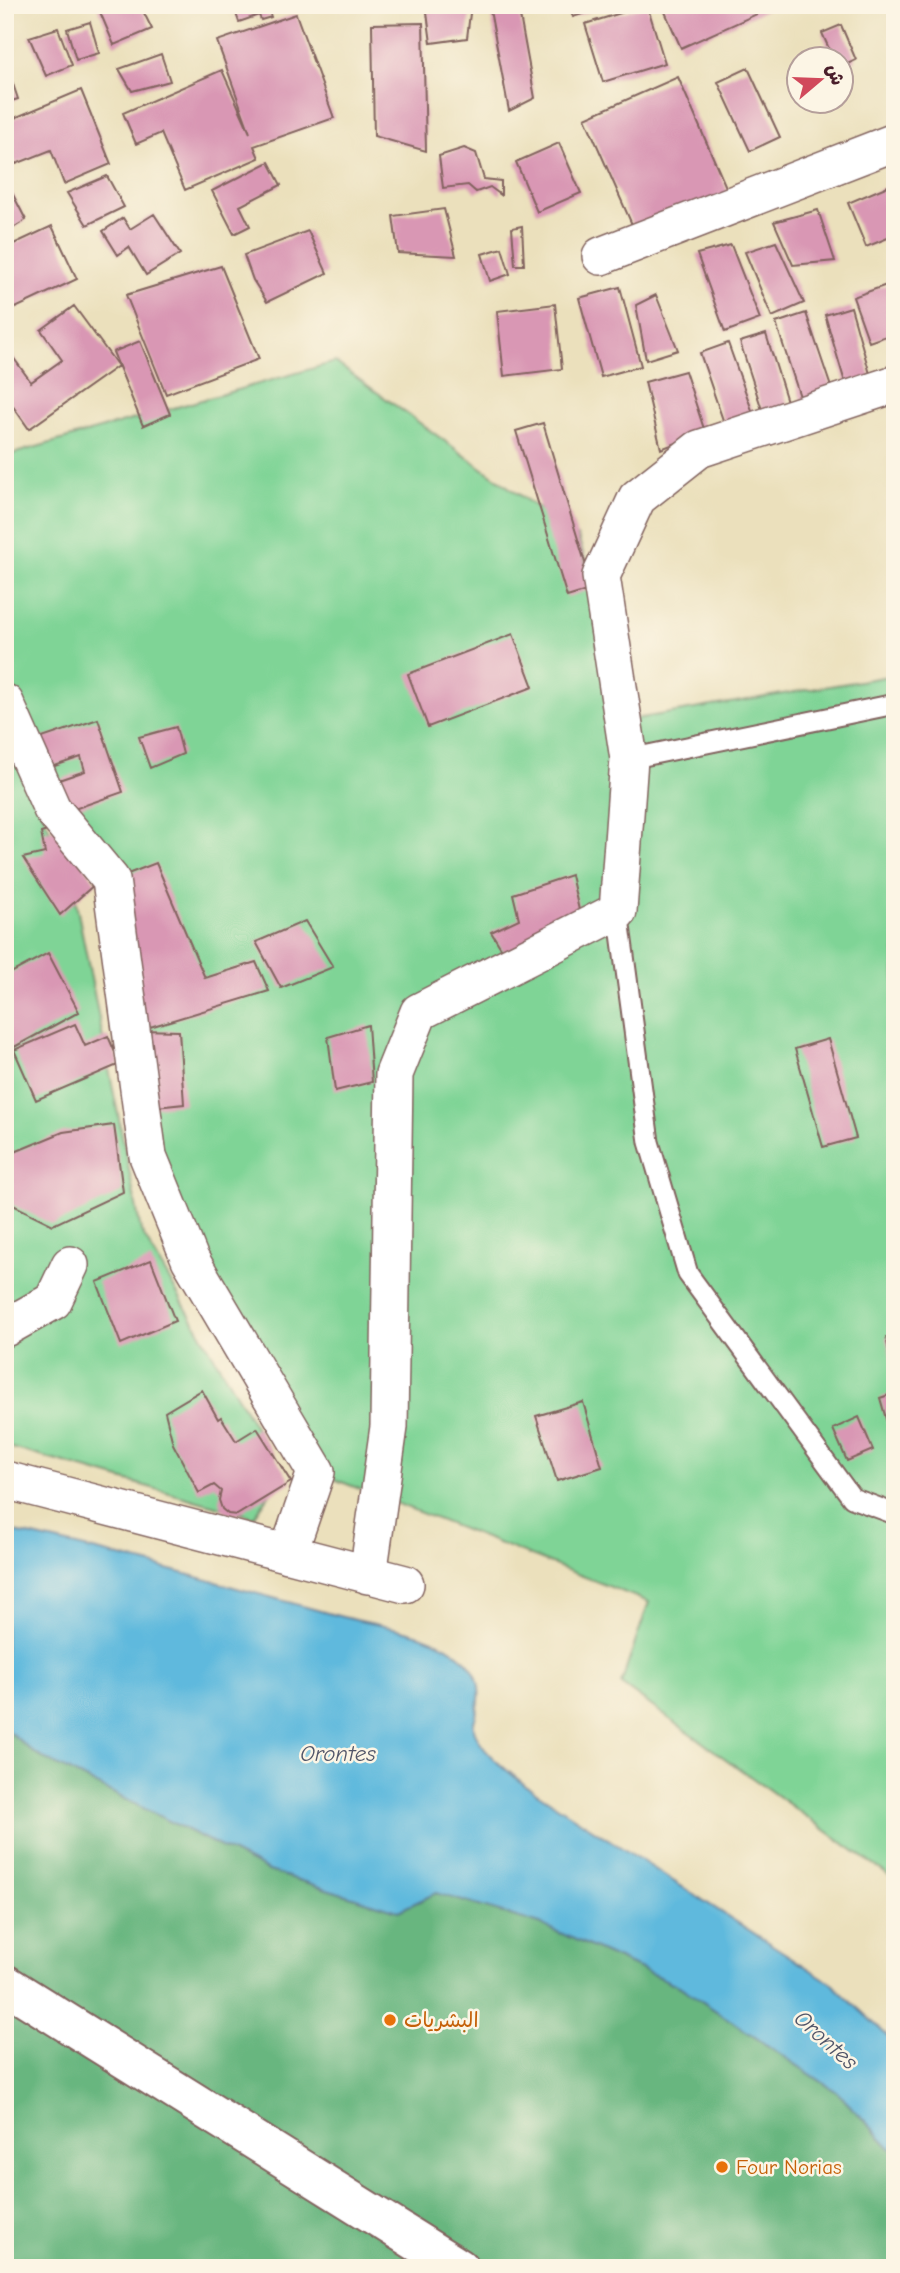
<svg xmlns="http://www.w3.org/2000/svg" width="900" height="2273" font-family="'Comic Neue','Playpen Sans Arabic',sans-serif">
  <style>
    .green { fill: #7fd496; stroke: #647a60; stroke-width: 2 }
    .forest { fill: #67b67f; stroke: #586a55; stroke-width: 2 }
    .water { fill: #5fb9dd; stroke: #546c84; stroke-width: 2 }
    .building { fill: #d997b4 }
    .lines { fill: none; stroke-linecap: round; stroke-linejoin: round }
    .service-casing { stroke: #82635e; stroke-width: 23 }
    .minor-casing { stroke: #82635e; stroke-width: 40 }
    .primary-casing { stroke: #82635e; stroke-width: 42 }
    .service { stroke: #fff; stroke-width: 19 }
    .minor { stroke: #fff; stroke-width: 37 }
    .primary { stroke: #fff; stroke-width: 38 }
    .food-dot { fill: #e8710a; stroke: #fcf5e5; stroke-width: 2.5 }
    .labels { text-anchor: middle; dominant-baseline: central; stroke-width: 5; stroke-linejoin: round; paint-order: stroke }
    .food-label { font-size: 21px; fill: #c56008; stroke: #fcf5e5; text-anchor: start }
    .water-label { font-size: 23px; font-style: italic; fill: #515569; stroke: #fcf5e5 }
  </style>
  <rect width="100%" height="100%" fill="#fcf5e5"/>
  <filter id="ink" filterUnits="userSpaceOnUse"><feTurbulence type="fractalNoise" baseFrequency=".0143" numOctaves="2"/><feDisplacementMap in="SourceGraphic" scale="14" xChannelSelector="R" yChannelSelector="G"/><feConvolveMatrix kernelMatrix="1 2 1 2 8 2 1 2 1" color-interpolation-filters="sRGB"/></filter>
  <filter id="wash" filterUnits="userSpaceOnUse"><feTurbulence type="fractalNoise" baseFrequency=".00686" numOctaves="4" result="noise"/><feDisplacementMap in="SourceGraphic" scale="28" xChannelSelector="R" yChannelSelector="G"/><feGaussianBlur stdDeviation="1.57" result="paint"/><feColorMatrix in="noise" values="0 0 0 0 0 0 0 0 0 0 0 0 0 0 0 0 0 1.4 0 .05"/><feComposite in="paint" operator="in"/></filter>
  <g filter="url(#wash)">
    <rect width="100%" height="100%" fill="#ebe0bc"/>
    <!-- green -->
    <path class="green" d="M335,362L578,537L635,719L895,675V1880L621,1684L649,1602L316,1472L148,1156L111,880L5,703V456Z
      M5,720L73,887L141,1231L283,1475L254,1517L5,1446Z"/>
    <!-- forest -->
    <path class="forest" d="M5,1728L35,1754L269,1871L398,1911L436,1893L540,1924L679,1986L837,2092L895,2152V2268H5Z"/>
    <!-- water -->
    <path class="water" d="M5,1530C116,1553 225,1585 335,1615C377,1627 429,1628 464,1659C480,1673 482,1692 477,1712C475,1719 472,1725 475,1732C482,1754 509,1771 526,1786L831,1983L895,2043V2152L837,2092L679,1986L540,1924L436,1893L398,1911L269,1871L35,1754L5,1728Z"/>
    <g id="blocks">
      <!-- building -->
      <path class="building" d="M97,5H140L152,29L114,45Z
        M233,5H267L271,17L261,20L259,15L239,22Z
        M426,5H471L467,38L431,43Z
        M489,5H518L535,98L509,111Z
        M569,5H607V6L573,17Z
        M647,5L665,63L603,82L585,24Z
        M662,5H777L681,48Z
        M296,14L334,118L254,146L259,158L185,190L161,133L136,144L123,113L222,70L250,133L217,41Z
        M90,22L99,53L76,60L67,29Z
        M423,23L426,151L374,136L372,24Z
        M841,25L856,60L841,67V60H834L822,33Z
        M58,28L72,65L46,76L29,37Z
        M161,54L170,81L132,91L119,69Z
        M6,63L18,99L5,103V64Z
        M748,68L780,137L750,151L718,82Z
        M678,77L729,194L637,236L585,118Z
        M81,90L111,164L64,184L51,150L16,164L5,139V122Z
        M559,143L581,193L537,212L516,162Z
        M464,148L476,153L484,179L501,181V195L490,187L476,192L468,185L443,188L439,156Z
        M269,162L281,185L240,206L250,226L234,234L212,191Z
        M107,176L124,207L87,225L67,193Z
        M5,179L26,220L5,233Z
        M895,183V235L866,247L848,203Z
        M444,209L456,256L398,253L393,216Z
        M818,210L835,261L793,265L774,222Z
        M154,214L180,254L146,275L129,247L118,255L103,231L123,218L130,229Z
        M52,226L77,279L5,313V248Z
        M522,226L524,265H515L512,228Z
        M308,231L327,273L267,302L253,280L244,255Z
        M776,242L804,303L772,317L745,252Z
        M731,245L760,319L725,332L697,254Z
        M502,248L510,274L490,281L482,254Z
        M221,266L259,359L166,394L126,295Z
        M895,282V333L869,342L853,297Z
        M620,287L641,366L601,377L579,298Z
        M656,295L678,350L646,360L636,305Z
        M555,304L562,369L504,376L497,311Z
        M74,306L118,366L29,429L5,395V346L31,382L62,360L41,330Z
        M851,307L872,381L847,389L825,315Z
        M806,313L833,393L802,403L776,323Z
        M766,334L790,411L765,419L740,342Z
        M140,341L170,414L143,426L113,352Z
        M728,343L754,416L725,426L700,353Z
        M685,371L705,432L661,449L645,382Z
        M543,423L593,589L567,597L516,431Z
        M513,634L533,687L428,727L408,674Z
        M98,719L123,792L60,814L50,783L85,771L81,757L49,768L39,739Z
        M176,727L183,754L150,768L139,737Z
        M60,827L96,883L60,915L23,858L45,853L41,833Z
        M156,863L205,978L256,962L269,991L140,1030L179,1031L184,1104L147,1108L140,1030L125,875Z
        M571,875L581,919L504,953L491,932L519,919L513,894Z
        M305,921L333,967L281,988L256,942Z
        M48,953L79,1012L5,1052V976Z
        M75,1024L85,1046L108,1036L120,1064L36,1100L14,1050Z
        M368,1025L372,1082L335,1091L328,1037Z
        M828,1039L856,1138L823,1147L795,1049Z
        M114,1125L123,1192L53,1225L11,1204L5,1183V1156L63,1132Z
        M151,1260L175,1321L121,1344L97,1282Z
        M895,1335V1372L894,1373L886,1337Z
        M202,1390L218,1419L221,1417L236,1441L257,1428L291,1482L237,1515L228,1514L222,1509L219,1500L221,1491L214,1485L199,1493L173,1444L165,1412Z
        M895,1393V1447H894L880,1398Z
        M583,1402L602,1467L557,1481L536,1416Z
        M859,1417L873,1450L847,1461L833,1429Z"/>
    </g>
  </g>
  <g filter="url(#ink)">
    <use href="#blocks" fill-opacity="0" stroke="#82635e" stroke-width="2"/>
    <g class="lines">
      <!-- service casing -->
      <g class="service-casing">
        <path id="service" d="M629,759L895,704
          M618,911L649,1142L688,1274L852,1498L895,1514"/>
      </g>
      <!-- minor casing -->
      <g class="minor-casing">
        <path id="minor" d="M601,256L895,142
          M5,703L52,809L111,880L148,1156L190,1259L316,1472L288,1554
          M5,1328L53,1301L70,1265
          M5,1480L405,1584
          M368,1575L389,1427L394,1074L419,1012L618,911L629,759L601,576L637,498L699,449L895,384"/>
      </g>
      <!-- primary casing -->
      <g class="primary-casing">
        <path id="primary" d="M5,1984L459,2268"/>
      </g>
      <!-- service -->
      <use href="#service" class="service"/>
      <!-- minor -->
      <use href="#minor" class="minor"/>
      <!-- primary -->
      <use href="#primary" class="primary"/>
    </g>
  </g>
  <!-- markers -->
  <g class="food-dot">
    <circle cx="390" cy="2020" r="7"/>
    <circle cx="722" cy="2167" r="7"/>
  </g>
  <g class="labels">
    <!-- food labels -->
    <g class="food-label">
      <text x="404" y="2020">البشريات</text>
      <text x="736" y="2167">Four Norias</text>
    </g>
    <!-- water labels -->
    <g class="water-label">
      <text x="338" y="1753">Orontes</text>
      <text transform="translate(826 2040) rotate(42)">Orontes</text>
    </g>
  </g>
  <!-- margin -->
  <rect width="900" height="2273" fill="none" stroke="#fcf5e5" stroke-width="28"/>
  <!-- north arrow -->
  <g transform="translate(820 80) rotate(71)"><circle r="33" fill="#fcf5e5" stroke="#b59f9b" stroke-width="2"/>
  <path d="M0-5L12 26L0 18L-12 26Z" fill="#d1495b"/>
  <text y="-10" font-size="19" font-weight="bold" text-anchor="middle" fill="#4a1f2b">ش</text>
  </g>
</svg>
